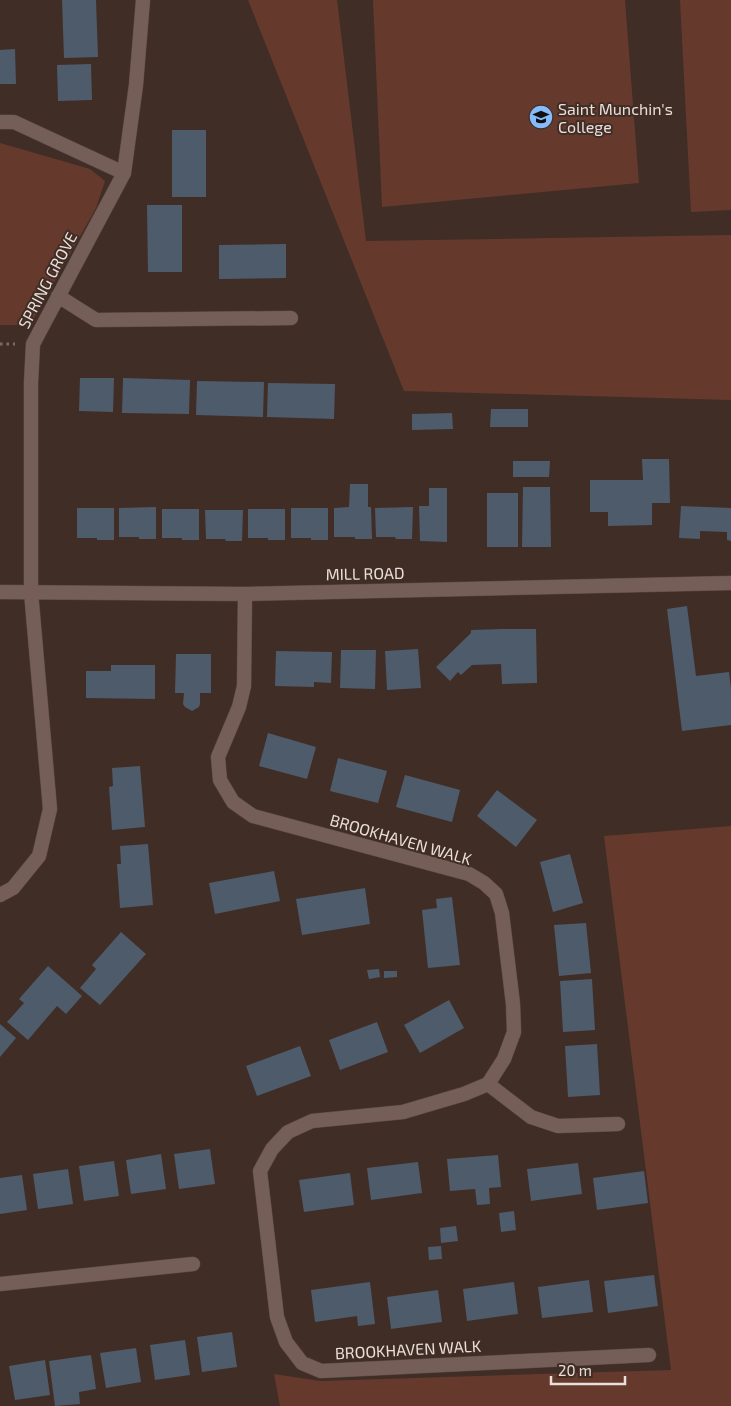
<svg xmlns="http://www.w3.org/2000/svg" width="731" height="1406" font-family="'Exo 2',sans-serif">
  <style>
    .green { fill: #653a2c }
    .building { fill: #4e5b6b }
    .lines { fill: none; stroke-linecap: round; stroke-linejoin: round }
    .minor-casing { stroke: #594944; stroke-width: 15 }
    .tertiary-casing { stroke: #594944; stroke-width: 15 }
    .path { stroke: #7c6c66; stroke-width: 3; stroke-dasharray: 2.5 4; stroke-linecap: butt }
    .minor { stroke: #745e57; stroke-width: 14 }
    .tertiary { stroke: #745e57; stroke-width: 14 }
    .labels { text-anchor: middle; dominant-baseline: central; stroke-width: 4; stroke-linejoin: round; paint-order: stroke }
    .poi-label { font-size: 16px; fill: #eaded9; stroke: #402d26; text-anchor: start }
    .street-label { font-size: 16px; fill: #eaded9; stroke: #402d26 }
  </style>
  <rect width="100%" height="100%" fill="#402d26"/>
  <!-- green -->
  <path class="green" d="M248,0H337L366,241L731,235V400L404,391Z
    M373,0H625L639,183L382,207Z
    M680,0H731V210L691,212Z
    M0,143L90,169L105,181L96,208L30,325H0Z
    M731,826V1406H280L274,1374L320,1381L671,1370L604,836Z"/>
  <!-- building -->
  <path class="building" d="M62,0H96L98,57L64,58Z
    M15,49L16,84H0V50Z
    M91,64L92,100L58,101L57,65Z
    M172,130H206V197H172Z
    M147,205H182V272H148Z
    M286,244V278L219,279V245Z
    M80,378H114L113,412L79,411Z
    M123,378L190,380L189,414L122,413Z
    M197,381L264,382L263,417L196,415Z
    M268,383L335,384L334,419L267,417Z
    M491,409H528V427H490Z
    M452,413L453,429L412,430V414Z
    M642,459H669L670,503H652V525L608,526V512H590V480H643Z
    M513,461H550L549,477H513Z
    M350,484H368V507H371L372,539H355V537H334V508L349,507Z
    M523,487H550L551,547H522Z
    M429,488H447V542L420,541L419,506H429Z
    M487,493H518V547H487Z
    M681,506L731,508V541L727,540V532L700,531V539L679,538Z
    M156,507V539H139V537H119V508Z
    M413,507L412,539H396L395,537H376L375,508Z
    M77,508H114V540H97V538H77Z
    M291,508H328V540H311V538H291Z
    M162,509H199V540H182V538H162Z
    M248,509H285V540H268V538H248Z
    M205,510H243L242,541H226L225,539H206Z
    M687,606L696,676L729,672L731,689V725L682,731L667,609Z
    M501,629H536L537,683L502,684L501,664L472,665L461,675L458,672L450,681L436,667L471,633V630Z
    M418,649L421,688L387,690L385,651Z
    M341,650H376L375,689L340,688Z
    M276,651L332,652L331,683L314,682V687L275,686Z
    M176,654H211V693H200V704L199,707L192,711L185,707L183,704L184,693H175Z
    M111,665H155V699L86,698V671H111Z
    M268,733L316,747L307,779L259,766Z
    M338,758L387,771L378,803L330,791Z
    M140,766L145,827L112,830L109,787L113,786L112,768Z
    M405,775L460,790L452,822L396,807Z
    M497,790L537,820L516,847L477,816Z
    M148,844L153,905L120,908L117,864H121L120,846Z
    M570,854L583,903L553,912L540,862Z
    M274,871L280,901L215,914L209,883Z
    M365,888L370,924L302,935L296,899Z
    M452,897L460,965L428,968L422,910L437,908L436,899Z
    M586,923L591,973L559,976L554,925Z
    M121,932L146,954L100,1005L80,988L96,969L92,965Z
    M48,966L82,996L66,1014L57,1006L28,1040L7,1022L24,1003L19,999Z
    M379,969L380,977L369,979L367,970Z
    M384,971H397V977L384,978Z
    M592,979L595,1030L563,1032L560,981Z
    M449,1000L464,1028L420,1053L404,1025Z
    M377,1022L388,1052L340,1070L329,1040Z
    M0,1024L16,1038L0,1057Z
    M597,1044L600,1095L568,1097L565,1046Z
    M300,1046L311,1076L257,1096L246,1066Z
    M210,1149L215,1184L179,1189L174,1154Z
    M161,1154L166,1189L131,1194L126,1160Z
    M498,1155L501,1187L489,1188L490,1204L477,1205L475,1189L450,1191L447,1159Z
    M114,1161L119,1196L84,1201L79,1166Z
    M418,1162L422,1193L371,1200L367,1168Z
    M578,1163L582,1194L531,1201L527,1169Z
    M68,1169L73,1204L38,1209L33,1174Z
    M644,1171L648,1203L597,1210L593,1178Z
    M350,1173L354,1205L304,1212L299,1180Z
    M22,1175L27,1210L0,1214V1178Z
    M514,1211L516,1230L501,1232L499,1213Z
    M456,1226L458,1241L441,1243L440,1228Z
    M441,1246L442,1259L429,1260L428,1247Z
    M654,1275L658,1306L608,1313L604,1281Z
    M589,1280L593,1312L542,1318L538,1287Z
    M370,1282L375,1324L358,1326L357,1316L315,1322L311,1290Z
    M514,1282L518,1314L467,1321L463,1289Z
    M438,1290L442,1322L391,1329L387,1297Z
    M232,1332L237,1367L202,1372L197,1337Z
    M185,1340L190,1375L155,1380L150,1345Z
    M136,1348L141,1382L106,1388L100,1353Z
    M91,1355L96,1389L79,1392L80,1404L55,1406L49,1361Z
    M45,1360L50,1395L15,1400L9,1366Z"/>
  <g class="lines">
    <!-- minor casing -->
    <g class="minor-casing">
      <path id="minor" d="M0,122H14L124,173
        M58,296L96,320L291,318
        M245,594L244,686L239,707L218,757L220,780L233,802L253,816L469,874L484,883L496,894L502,913L513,1004L514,1032L504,1059L488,1084L464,1094L403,1112L312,1121L288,1132L272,1149L260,1171L277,1317L286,1342L302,1363L321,1371L649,1355
        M0,895L13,888L39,856L50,809L31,592V383L33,344L124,173L136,85L143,0
        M488,1084L531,1117L558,1126L618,1124
        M0,1284L193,1264"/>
    </g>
    <!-- tertiary casing -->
    <g class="tertiary-casing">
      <path id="tertiary" d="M0,592L245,594L731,583"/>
    </g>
    <!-- path -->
    <path class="path" d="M0,344H15"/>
    <!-- minor -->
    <use href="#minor" class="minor"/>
    <!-- tertiary -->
    <use href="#tertiary" class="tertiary"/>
  </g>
  <!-- icons -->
  <defs>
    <g id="school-disc" transform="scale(1.25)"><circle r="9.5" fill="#86bbfb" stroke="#402d26"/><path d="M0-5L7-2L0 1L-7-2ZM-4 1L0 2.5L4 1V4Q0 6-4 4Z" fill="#111"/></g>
  </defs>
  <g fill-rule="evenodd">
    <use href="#school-disc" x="541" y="117"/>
  </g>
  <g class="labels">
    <!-- poi labels -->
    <g class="poi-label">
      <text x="558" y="108">Saint Munchin's<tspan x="558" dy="18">College</tspan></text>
    </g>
    <!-- street labels -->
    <g class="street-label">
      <text transform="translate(47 280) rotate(-62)">SPRING GROVE</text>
      <text transform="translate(365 573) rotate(-1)">MILL ROAD</text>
      <text transform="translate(401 839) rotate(16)">BROOKHAVEN WALK</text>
      <text transform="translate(408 1349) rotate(-3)">BROOKHAVEN WALK</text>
    </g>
  </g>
  <!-- scale -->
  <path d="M551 1376v8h74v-8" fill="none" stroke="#eaded9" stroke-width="2.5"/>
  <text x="558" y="1376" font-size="15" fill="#eaded9" stroke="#402d26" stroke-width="4" paint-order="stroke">20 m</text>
</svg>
